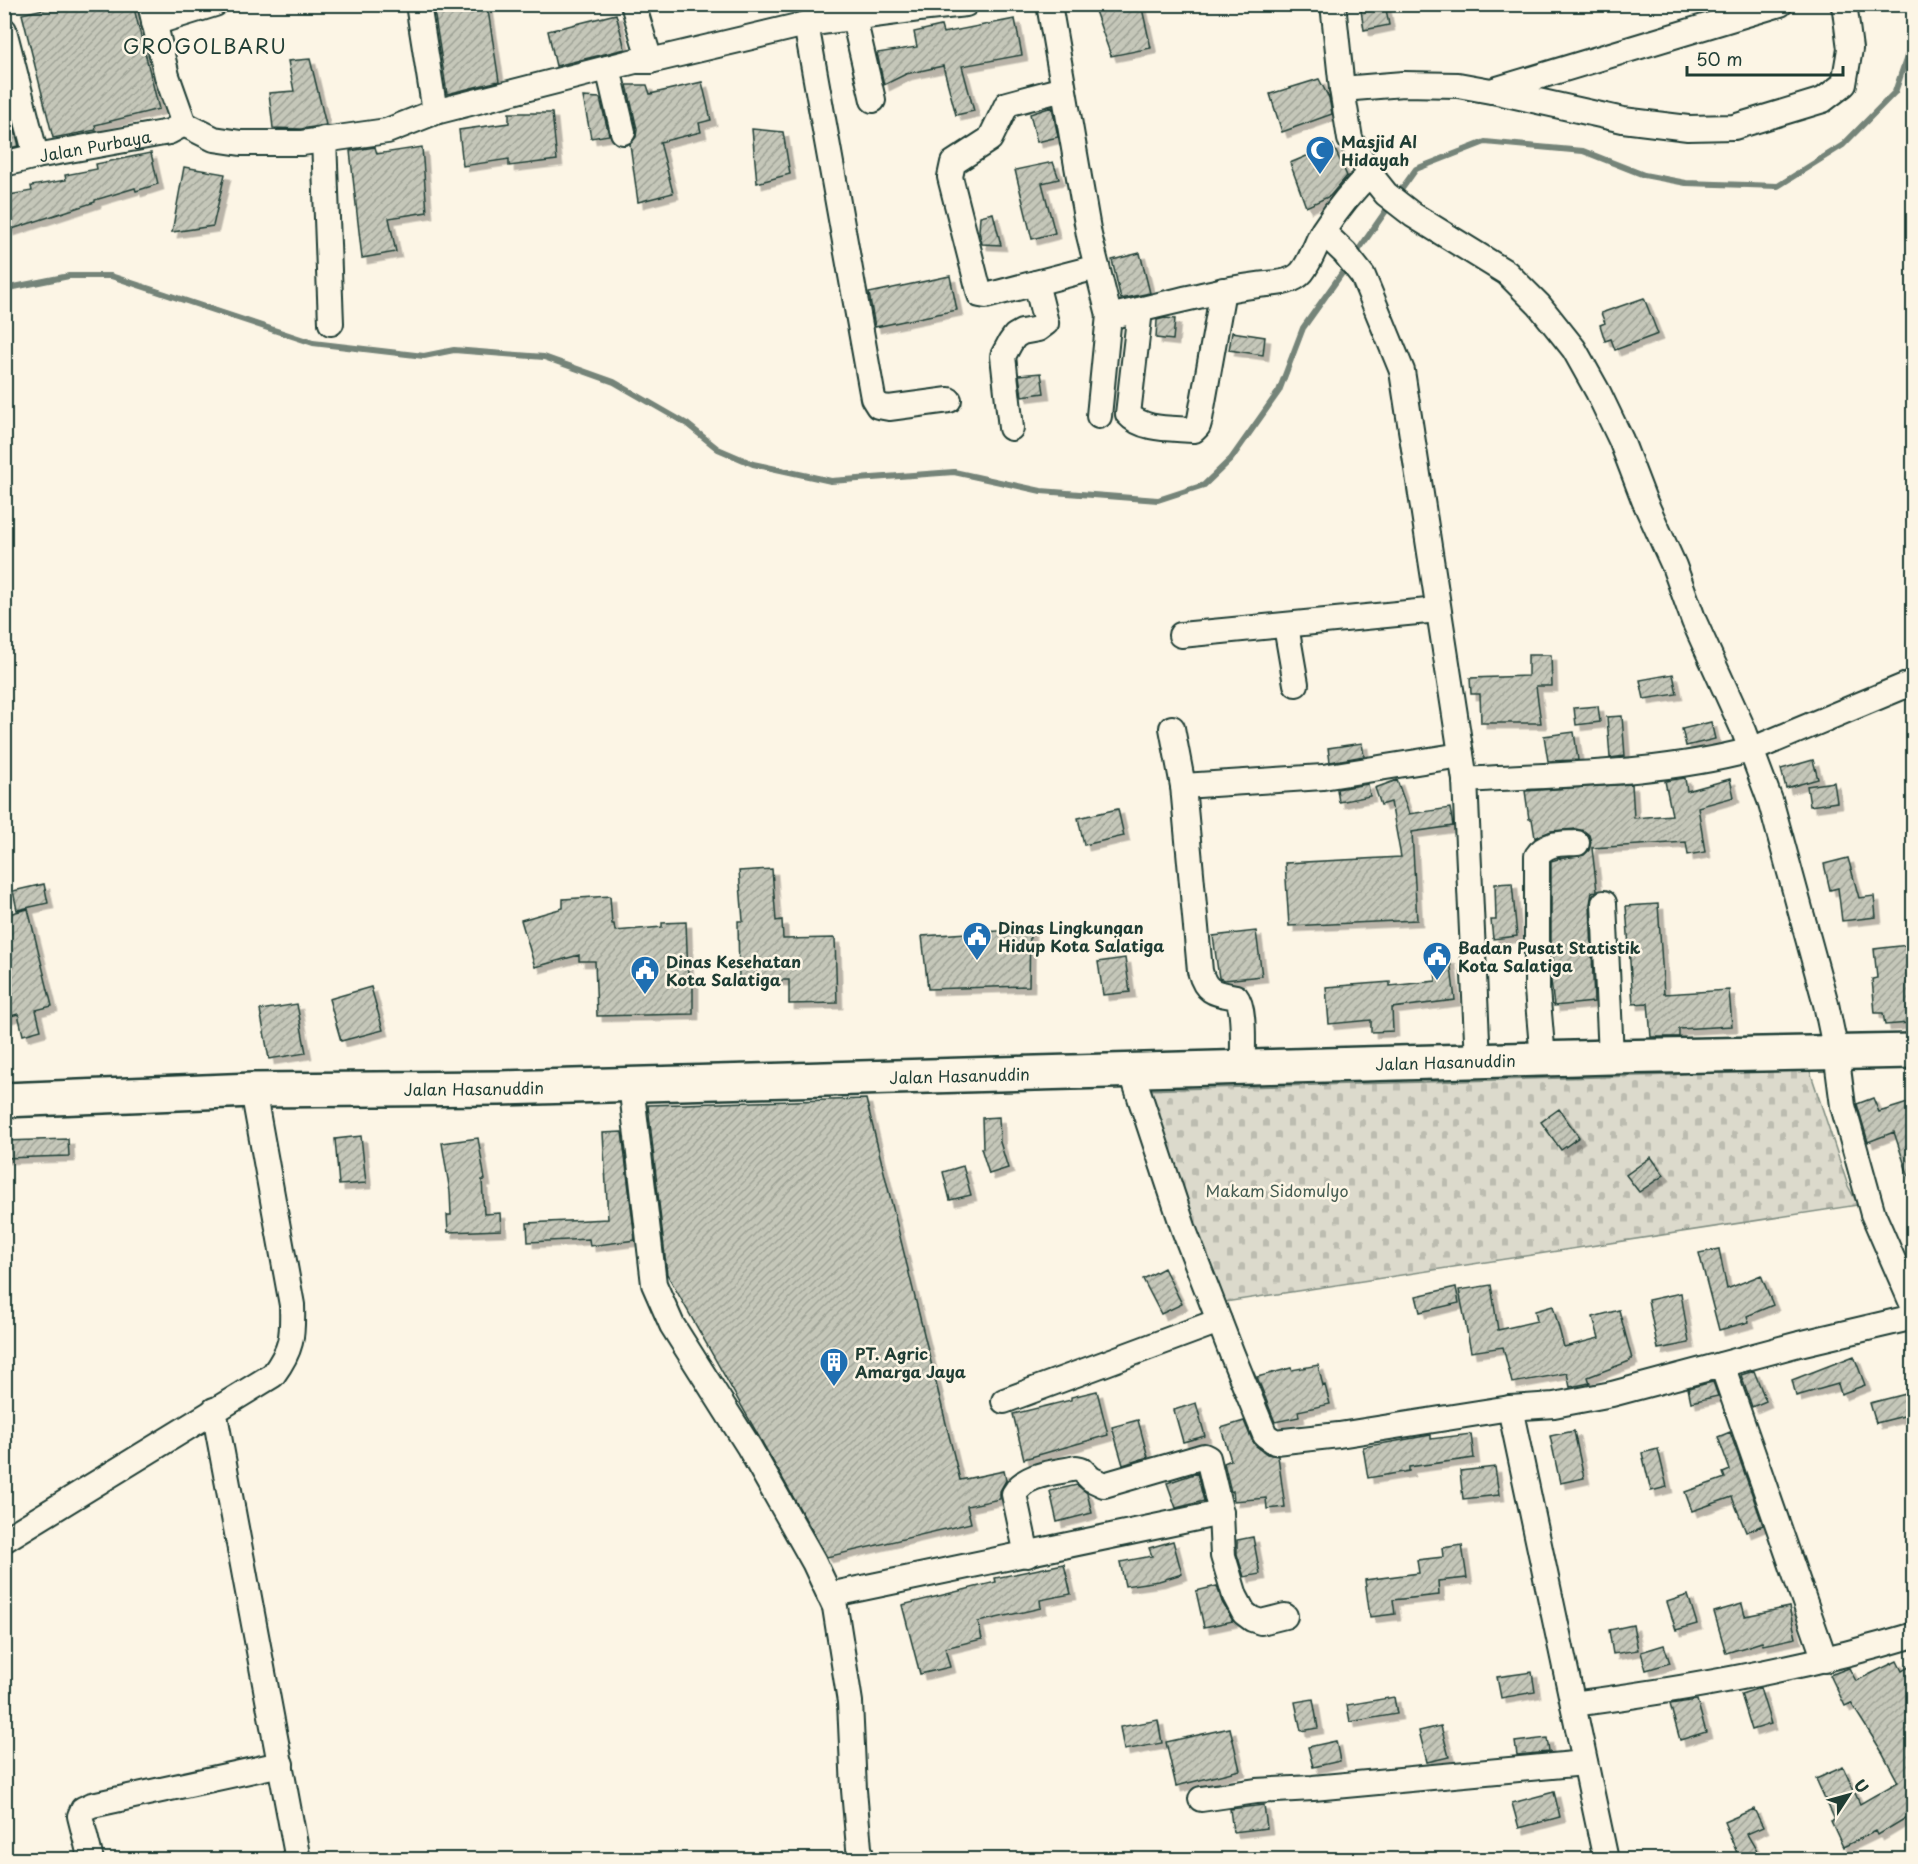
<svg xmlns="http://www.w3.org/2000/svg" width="1918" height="1864" font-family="'Playpen Sans',sans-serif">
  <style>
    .cemetery { fill: url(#cemetery-stones); stroke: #7e8c80; stroke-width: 1.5 }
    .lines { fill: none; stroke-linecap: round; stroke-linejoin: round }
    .stream { stroke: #758479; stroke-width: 6 }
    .building { fill: url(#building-hatch); stroke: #1f3d34; stroke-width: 1.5; filter: url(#shadow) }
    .street-casing { stroke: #1f3d34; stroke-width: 28 }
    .primary-casing { stroke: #1f3d34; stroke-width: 38 }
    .street { stroke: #fcf5e5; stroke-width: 24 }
    .primary { stroke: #fcf5e5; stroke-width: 33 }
    .labels { text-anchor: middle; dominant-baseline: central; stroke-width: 5; stroke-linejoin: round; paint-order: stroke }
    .poi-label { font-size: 16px; font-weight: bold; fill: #1f3d34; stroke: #fcf5e5; text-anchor: start }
    .street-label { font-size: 16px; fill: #1f3d34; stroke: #fcf5e5 }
    .park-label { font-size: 16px; fill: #455c52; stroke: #fcf5e5 }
    .quarter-label { font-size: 20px; letter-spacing: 1.5px; fill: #1f3d34; stroke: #fcf5e5 }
  </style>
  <defs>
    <pattern id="cemetery-stones" width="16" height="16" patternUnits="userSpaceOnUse" patternTransform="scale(1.5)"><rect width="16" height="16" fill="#dcdacc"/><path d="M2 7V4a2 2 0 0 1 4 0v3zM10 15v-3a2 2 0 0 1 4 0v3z" fill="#bcbcb0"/></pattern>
    <pattern id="building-hatch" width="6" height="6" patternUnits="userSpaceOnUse" patternTransform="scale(1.5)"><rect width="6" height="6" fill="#c5c7b9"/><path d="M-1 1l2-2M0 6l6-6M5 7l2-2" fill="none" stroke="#9fa397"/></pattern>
    <filter id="shadow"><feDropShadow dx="5.5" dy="5.5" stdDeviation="0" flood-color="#0004"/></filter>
  </defs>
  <rect width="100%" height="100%" fill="#fcf5e5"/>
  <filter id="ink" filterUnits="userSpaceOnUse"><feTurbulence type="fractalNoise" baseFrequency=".0167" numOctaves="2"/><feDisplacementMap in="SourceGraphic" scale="12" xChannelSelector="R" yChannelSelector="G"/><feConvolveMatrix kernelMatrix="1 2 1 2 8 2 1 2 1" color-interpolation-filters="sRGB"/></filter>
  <g filter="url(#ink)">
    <!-- cemetery -->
    <path class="cemetery" d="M1806,1059L1848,1186L1858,1205L1212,1304L1140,1090L1671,1075Z"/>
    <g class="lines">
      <!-- stream -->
      <path class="stream" d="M1396,197L1416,169L1485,142L1583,151L1644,175L1686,183L1778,186L1843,145L1895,92L1914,36
        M1355,255L1390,205
        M4,289L69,276H111L313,343L424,356L454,350L544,357L614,382L687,424L718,449L753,464L831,481L954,472L1041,491L1158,500L1204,485L1231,459L1279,391L1303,328L1347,266"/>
    </g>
    <!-- building -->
    <path class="building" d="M65,4H133L159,109L95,125L96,130L53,138L22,14Z
      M433,4H487L499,81L447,94Z
      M1119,4H1141L1151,48L1111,56L1094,8Z
      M1360,4H1385L1389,25L1364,30Z
      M616,14L625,49L556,66L548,31Z
      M1015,19L1022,55L962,66L974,111L956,115L943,66L906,74L884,85L877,53L917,47L914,32L941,26L943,33Z
      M310,59L326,125L301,129L273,128L269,93L294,91L288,61Z
      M1319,79L1329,98L1332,114L1282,132L1270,94Z
      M702,82L711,120L699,123L701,132L660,142L673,193L638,202L630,144L636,137L637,129L627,85H647L650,94Z
      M583,97L600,98L609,135L591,138Z
      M4,100H7L19,146L4,149Z
      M1052,107L1058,137L1037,142L1030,114Z
      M509,113H552L557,160L509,166V159L463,166L459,130L509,123Z
      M752,129L783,132L790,174L757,183Z
      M1333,145L1347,176L1330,196L1306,207L1290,163Z
      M375,147L377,154L422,147L427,212L389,218L396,252L362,258L350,151Z
      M151,153L158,184L136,191L135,188L95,200V202L9,230L4,211V196L32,191L31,186L66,180L65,175L97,169L96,164Z
      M1053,162L1059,179L1042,183L1055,233L1032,239L1015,170Z
      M184,167L225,174L213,226L172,232Z
      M993,213L1001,245L982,244L979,231L980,216Z
      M1140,253L1150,293L1121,299L1112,260Z
      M950,276L957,310L875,327L869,293Z
      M1644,298L1658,334L1615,350L1611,339L1605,341L1600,325L1605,323L1601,313Z
      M1165,318L1175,319L1173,340L1156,338L1157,320Z
      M1232,332L1265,337L1263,355L1229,350Z
      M1041,373L1044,393L1022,396L1019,375Z
      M1528,655H1551L1552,686H1536L1541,723H1481L1480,694H1471L1470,678L1528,676Z
      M1673,674L1677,694L1644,699L1640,680Z
      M1598,706L1600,722L1576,725L1574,708Z
      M1622,716L1625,756L1610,758L1607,717Z
      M1711,722L1715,739L1686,746L1682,729Z
      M1574,732L1578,760L1548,761L1544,736Z
      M1362,743L1364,756L1330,762L1328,748Z
      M1813,760L1818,779L1786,788L1781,769Z
      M1685,778L1687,791L1730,779L1734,797L1698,807L1705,852L1688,855L1686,842L1592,848L1597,891L1592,892L1590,904L1594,1002L1554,1006L1551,981V973H1554L1551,952V861L1558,859L1584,855L1589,850L1591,842L1589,835L1584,831L1576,829L1551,831L1535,838L1532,819H1529L1525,791L1632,784L1634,818L1672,815L1665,781Z
      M1397,780L1409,814L1450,808L1453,826L1412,832L1417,920L1289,926L1285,863L1401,857L1391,802L1381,805L1375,788Z
      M1834,782L1837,802L1810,806L1807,786Z
      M1368,784L1370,796L1339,802L1337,789Z
      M1118,809L1124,836L1084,845L1078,818Z
      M1848,858L1859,898L1874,896L1876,917L1842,921L1838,888L1830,890L1824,864Z
      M772,869L776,921L782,920L783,939L835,938L837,1003L789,1004V980H739L738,921H743L739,871Z
      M1512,883L1517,936L1493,939L1491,920H1496L1495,884Z
      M44,884L48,903L17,910L13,891Z
      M610,896L612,924H614L615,931L662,927V923L686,922L688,976H693V1014L597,1016L595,961H579V955L535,967L521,920L563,908V899Z
      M1658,904L1664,994L1729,990L1732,1026L1679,1029V1037H1651L1648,1003L1633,1004L1626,906Z
      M28,909L52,1006L36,1010L41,1030L23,1035L18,1014L4,1018V915Z
      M1030,929L1029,986L928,989L922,936Z
      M1256,931L1262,976L1224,980L1219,978L1213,936Z
      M1908,945L1914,1009L1908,1010L1909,1023L1885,1025L1883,1013H1875L1872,979L1877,978L1874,949Z
      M1125,958L1130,992L1103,995L1098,962Z
      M1450,959L1455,1000L1392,1008L1393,1031L1371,1032V1020L1329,1024L1326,987L1390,982V986L1436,981L1434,961Z
      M371,987L383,1030L341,1041L329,999Z
      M297,1004L306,1053L269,1059L260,1010Z
      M1873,1098L1879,1112L1914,1101V1181H1910L1894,1132L1868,1142L1857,1104Z
      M866,1099L960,1480L1004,1471L1006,1480L1000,1491V1499L967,1506L971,1523L827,1557L667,1274L648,1105Z
      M1559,1109L1579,1137L1561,1150L1541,1122Z
      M999,1117L1000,1142L1008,1168L989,1174L981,1148H983L982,1118Z
      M622,1132L635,1240L590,1246L589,1239L528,1242L527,1223L608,1219L603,1133Z
      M361,1136L366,1183L339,1185L335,1139Z
      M478,1138L485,1180H482L484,1214L500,1213L501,1230L448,1232L447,1215H451L450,1192L442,1143Z
      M68,1139L69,1156L4,1158V1141Z
      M1651,1157L1664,1175L1639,1192L1626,1175Z
      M963,1166L971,1195L950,1200L943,1172Z
      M1719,1249L1727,1289L1761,1275L1773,1305L1747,1316L1749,1322L1719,1330L1699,1253Z
      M1164,1268L1182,1304L1161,1314L1143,1279Z
      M1491,1285L1498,1330L1537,1321L1535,1311L1553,1306L1564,1347L1599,1338L1593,1317L1619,1310L1632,1359H1630V1361L1588,1377L1590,1383L1570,1387L1567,1373L1512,1383L1503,1347L1471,1352L1459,1290Z
      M1456,1287L1459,1303L1420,1312L1416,1296Z
      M1681,1293L1689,1343L1658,1349L1648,1300Z
      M1854,1356L1865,1385L1841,1394L1838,1384L1796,1396L1792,1380Z
      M1318,1365L1323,1386L1325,1385L1330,1404L1298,1411L1299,1417L1275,1422L1257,1377L1291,1368L1292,1370Z
      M1754,1371L1766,1401L1752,1407L1741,1375Z
      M1713,1382L1718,1396L1691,1402L1688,1388Z
      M1097,1391L1108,1435L1024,1459L1013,1414L1071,1400V1397Z
      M1906,1394L1912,1414L1876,1423L1870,1403Z
      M1196,1403L1205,1436L1183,1442L1174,1410Z
      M1138,1420L1148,1457L1123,1465L1112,1427Z
      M1244,1421L1252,1440L1256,1446L1267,1454L1278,1456L1285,1507L1267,1509L1266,1498L1234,1501L1233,1491L1231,1492L1224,1463L1231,1460L1221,1428Z
      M1574,1431L1584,1478L1560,1483L1550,1436Z
      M1730,1432L1763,1525L1746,1532L1732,1497L1692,1511L1685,1492L1725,1478L1723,1473L1730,1470L1718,1437Z
      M1471,1434L1474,1458L1409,1467V1471L1368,1478L1363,1447L1431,1435V1439Z
      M1658,1449L1667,1487L1651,1491L1642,1453Z
      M1495,1467L1499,1495L1463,1499L1460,1471Z
      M1197,1473L1204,1501L1176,1508L1167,1483Z
      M1077,1485L1087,1493L1092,1513L1057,1522L1050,1491Z
      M1253,1537L1260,1574L1244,1577L1237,1554V1540Z
      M1173,1541L1182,1574L1159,1581L1125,1586L1120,1562L1152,1556L1149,1548Z
      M1462,1545L1467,1578L1438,1581L1439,1595L1393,1600L1395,1614L1370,1617L1365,1580L1419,1573L1417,1560L1443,1557L1442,1548Z
      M1064,1564L1071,1594L1040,1600L1041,1608L978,1622L982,1639L945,1648L950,1667L920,1674L902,1605L996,1582L995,1578Z
      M1217,1586L1222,1602L1233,1621L1204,1627L1196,1591Z
      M1688,1595L1697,1624L1676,1630L1667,1602Z
      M1742,1604L1745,1616L1789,1607L1796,1638L1763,1645L1762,1642L1726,1653L1714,1612Z
      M1633,1625L1638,1650L1613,1654L1609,1630Z
      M1664,1645L1670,1663L1646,1670L1641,1652Z
      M1897,1661L1902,1671L1914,1664V1813L1878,1835L1876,1831L1843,1847L1831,1821L1835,1820L1816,1779L1843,1767L1860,1804L1898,1782L1882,1752L1851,1703L1845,1706L1830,1675L1849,1668L1856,1681Z
      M1532,1672L1535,1692L1501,1698L1497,1677Z
      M1760,1688L1771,1724L1752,1730L1741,1694Z
      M1394,1697L1397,1714L1350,1722L1347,1705Z
      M1313,1699L1318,1728L1301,1731L1295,1702Z
      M1697,1700L1706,1732L1680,1740L1670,1704Z
      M1158,1720L1162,1743L1124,1750L1120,1727Z
      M1441,1726L1449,1757L1427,1762L1419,1731Z
      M1230,1728L1240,1770L1176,1786L1166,1742Z
      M1547,1738L1549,1752L1517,1755L1515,1742Z
      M1336,1741L1340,1761L1313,1767L1308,1747Z
      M1554,1792L1560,1817L1519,1828L1512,1803Z
      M1264,1805L1267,1828L1233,1832L1230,1809Z
      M1754,1809L1763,1827L1747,1834L1762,1860H1740L1724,1822Z"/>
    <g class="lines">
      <!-- street casing -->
      <g class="street-casing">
        <g id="street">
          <path d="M150,4L167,76L184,124L214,139L241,143H302L387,131L435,112L635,61H650L806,24L919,9L966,4"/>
          <path d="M418,4L435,112"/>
          <path d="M633,4L650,61"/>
          <path d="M1049,4L1089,235L1109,315L1113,316C1162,305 1209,291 1258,285C1272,283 1292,284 1302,272C1311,261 1316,244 1323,231C1336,211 1352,190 1370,174"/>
          <path d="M1333,4L1342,89L1350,139L1370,174L1386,194L1413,215L1507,273L1539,305L1574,349L1598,392L1621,440L1644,500L1674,566L1694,621L1744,731L1771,803L1826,1004L1836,1052L1843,1106L1873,1214L1914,1308"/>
          <path d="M854,18L873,100"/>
          <path d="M154,23L215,4"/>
          <path d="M806,24L873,398L878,406L889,408L949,400"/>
          <path d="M4,30L36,156"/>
          <path d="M608,68L623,132"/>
          <path d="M1063,89L1007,104L990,139L953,163L950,177L980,295L986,296L1097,267"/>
          <path d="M1342,89L1403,84L1458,85L1491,91L1780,4"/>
          <path d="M1493,91L1623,120L1688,128L1734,127L1823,100L1844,84L1850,49L1845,10L1843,4"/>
          <path d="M324,139L331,323"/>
          <path id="s1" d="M4,164L36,156L169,132L184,124"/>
          <path d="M1323,232L1345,253L1363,276L1402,371L1465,780"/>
          <path d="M1140,310L1128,414C1143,431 1173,428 1194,430L1198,426L1200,419L1223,290"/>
          <path d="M1099,416L1109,315"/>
          <path d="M1011,428L1003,356L1010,343L1015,336L1022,332L1038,329L1046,323L1036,283"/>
          <path d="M1286,626L1296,684"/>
          <path d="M1181,635L1438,610"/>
          <path d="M1172,728L1183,786L1200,971C1206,994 1216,993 1236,997C1246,1009 1242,1051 1243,1067"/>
          <path d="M1183,786L1323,777L1461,755"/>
          <path d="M1604,903L1611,1057"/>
          <path d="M1543,1059L1537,990V856C1546,842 1562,844 1577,843"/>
          <path d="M1478,1061L1465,780C1561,774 1657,775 1751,750L1914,682"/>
          <path d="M1131,1070L1184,1230L1232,1354L1265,1435L1275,1442L1339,1435L1510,1408L1554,1405L1612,1394L1799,1344L1914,1317"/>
          <path d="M631,1084L654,1284L672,1325L749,1447L814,1562L835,1607L850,1702L854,1790L859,1848L862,1860"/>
          <path d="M1722,1365L1825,1660"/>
          <path d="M1004,1401L1219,1321"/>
          <path d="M1510,1408L1606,1860"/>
          <path d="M214,1410L298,1860"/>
          <path d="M4,1540L273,1375C292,1349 293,1337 292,1305L253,1090"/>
          <path d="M1027,1555L1014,1494C1025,1473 1056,1473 1076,1468L1081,1469L1091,1479L1104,1485L1204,1456L1208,1458L1221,1513L1223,1556L1235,1596L1244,1613L1252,1619L1261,1622L1285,1616"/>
          <path d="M829,1595L1221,1513"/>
          <path d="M1573,1704C1688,1689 1802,1669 1914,1635"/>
          <path d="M1201,1799L1256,1791L1313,1788L1585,1763"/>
          <path d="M91,1860L80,1816L83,1809L92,1805L281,1764"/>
        </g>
      </g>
      <!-- primary casing -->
      <g class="primary-casing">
        <g id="primary">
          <path id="s2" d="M4,1100L253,1090L500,1088L1611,1057L1914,1051"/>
        </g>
      </g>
      <!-- street -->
      <use href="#street" class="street"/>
      <!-- primary -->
      <use href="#primary" class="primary"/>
    </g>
  </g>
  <!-- icons -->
  <defs>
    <g id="mosque-pin" transform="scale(1.5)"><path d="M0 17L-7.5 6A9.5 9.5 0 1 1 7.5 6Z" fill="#1f6fb2" stroke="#fcf5e5"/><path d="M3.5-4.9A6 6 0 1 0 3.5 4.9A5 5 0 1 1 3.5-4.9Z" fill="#fff"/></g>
    <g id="civic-pin" transform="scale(1.5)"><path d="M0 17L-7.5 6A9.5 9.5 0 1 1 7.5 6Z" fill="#1f6fb2" stroke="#fcf5e5"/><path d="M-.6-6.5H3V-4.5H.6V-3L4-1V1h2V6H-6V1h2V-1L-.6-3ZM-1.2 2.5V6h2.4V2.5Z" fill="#fff"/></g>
    <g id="building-pin" transform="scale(1.5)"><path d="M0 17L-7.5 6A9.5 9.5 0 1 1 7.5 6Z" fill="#1f6fb2" stroke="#fcf5e5"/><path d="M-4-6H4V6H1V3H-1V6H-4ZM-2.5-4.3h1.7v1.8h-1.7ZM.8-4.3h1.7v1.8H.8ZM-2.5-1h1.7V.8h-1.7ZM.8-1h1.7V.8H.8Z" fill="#fff"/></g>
  </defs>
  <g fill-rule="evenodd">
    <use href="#mosque-pin" x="1320" y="150"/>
    <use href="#civic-pin" x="977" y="936"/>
    <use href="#civic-pin" x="1437" y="956"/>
    <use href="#civic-pin" x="645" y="970"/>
    <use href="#building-pin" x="834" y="1362"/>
  </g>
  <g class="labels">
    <!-- poi labels -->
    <g class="poi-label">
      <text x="1341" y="141">Masjid Al<tspan x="1341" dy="18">Hidayah</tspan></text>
      <text x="998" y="927">Dinas Lingkungan<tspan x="998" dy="18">Hidup Kota Salatiga</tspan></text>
      <text x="1458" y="947">Badan Pusat Statistik<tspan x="1458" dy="18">Kota Salatiga</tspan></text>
      <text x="666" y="961">Dinas Kesehatan<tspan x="666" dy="18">Kota Salatiga</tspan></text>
      <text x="855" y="1353">PT. Agric<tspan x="855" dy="18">Amarga Jaya</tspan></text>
    </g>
    <!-- street labels -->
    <g class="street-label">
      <text stroke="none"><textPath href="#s1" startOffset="93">Jalan Purbaya</textPath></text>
      <text stroke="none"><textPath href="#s2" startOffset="1442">Jalan Hasanuddin</textPath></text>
      <text stroke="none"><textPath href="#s2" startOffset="956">Jalan Hasanuddin</textPath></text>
      <text stroke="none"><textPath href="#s2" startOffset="470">Jalan Hasanuddin</textPath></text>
    </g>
    <!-- park labels -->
    <g class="park-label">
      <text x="1277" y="1190">Makam Sidomulyo</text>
    </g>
    <!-- quarter labels -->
    <g class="quarter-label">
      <text x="205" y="46">GROGOLBARU</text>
    </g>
  </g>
  <!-- margin -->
  <rect width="1918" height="1864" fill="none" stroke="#fcf5e5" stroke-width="24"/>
  <rect x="12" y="12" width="1894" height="1840" fill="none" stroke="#1f3d34" stroke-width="2" filter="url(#ink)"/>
  <!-- north arrow -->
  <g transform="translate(1849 1795) rotate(54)" stroke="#fcf5e5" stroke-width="4.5" paint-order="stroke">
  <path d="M0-4.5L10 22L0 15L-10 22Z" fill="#1f3d34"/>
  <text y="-9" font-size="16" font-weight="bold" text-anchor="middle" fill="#1f3d34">U</text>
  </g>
  <!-- scale -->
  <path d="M1687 66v9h156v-9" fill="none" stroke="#1f3d34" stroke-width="3"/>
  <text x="1696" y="66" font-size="18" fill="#1f3d34" stroke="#fcf5e5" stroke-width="4.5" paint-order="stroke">50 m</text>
</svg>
